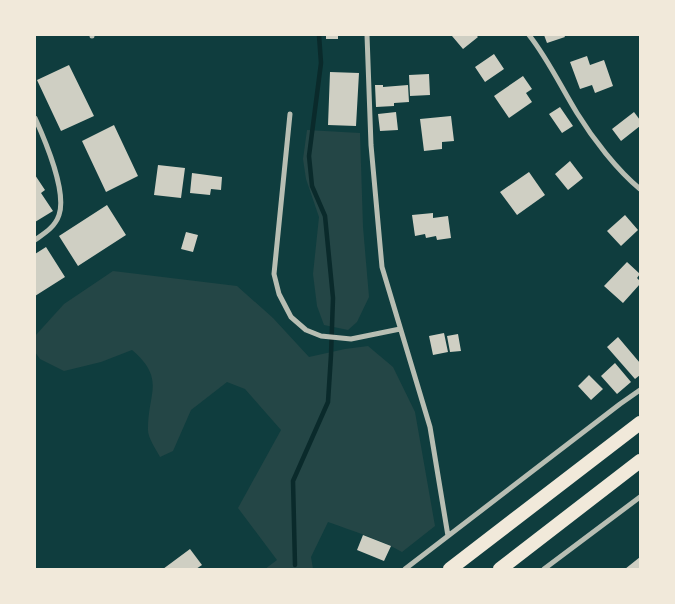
<svg xmlns="http://www.w3.org/2000/svg" width="675" height="604" font-family="'DM Sans',sans-serif">
  <style>
    .green { fill: #244646 }
    .lines { fill: none; stroke-linecap: round; stroke-linejoin: round }
    .stream { stroke: #0a2a2b; stroke-width: 4.5 }
    .building { fill: #cfcfc3 }
    .minor { stroke: #b8beb3; stroke-width: 5 }
    .trunk { stroke: #f1e9da; stroke-width: 14 }
  </style>
  <rect width="100%" height="100%" fill="#0f3d3e"/>
  <!-- green -->
  <path class="green" d="M307,130L360,133L363,227L369,297L357,322L348,330L324,325L317,306L313,274L319,217L306,179L303,159Z
    M113,271L237,286L273,318L309,357L345,349L368,346L393,367L415,412L435,526L402,552C379,539 353,531 328,522L311,557L313,569H265L277,560L238,508L281,430L245,389L227,382L191,410L173,451L160,457C156,449 147,437 148,428C148,393 166,379 132,350L101,362L64,371L40,359L35,352V336L64,304Z"/>
  <g class="lines">
    <!-- stream -->
    <path class="stream" d="M295,565L293,481L328,402L331,355L333,298L325,216L312,186L309,156L321,63L319,35"/>
  </g>
  <!-- building -->
  <path class="building" d="M326,35H338V39H326Z
    M453,35H476L478,37L463,49L452,36Z
    M544,35H564L565,37L547,43Z
    M494,54L504,69L485,82L475,67Z
    M587,56L590,65L604,60L613,86L595,93L592,85L580,89L570,62Z
    M69,65L94,116L61,131L37,80Z
    M330,72L359,73L356,126L328,125Z
    M429,74L430,95L410,96L409,75Z
    M523,76L532,89L526,93L532,102L509,118L494,96Z
    M375,85H383V87L408,85L409,102L394,103V106L376,107Z
    M560,107L573,126L562,133L549,114Z
    M396,112L398,130L380,131L378,114Z
    M634,112L640,120V126L621,141L612,129Z
    M451,116L454,141L442,142V149L424,151L420,119Z
    M114,125L138,176L106,192L82,141Z
    M570,161L583,178L568,190L555,174Z
    M158,165L185,168L181,198L154,195Z
    M529,172L545,195L517,215L500,192Z
    M192,173L222,177L221,190L211,189L210,195L190,193Z
    M35,175L45,190L41,193L53,211L35,222Z
    M107,205L126,235L78,266L59,236Z
    M433,213V218L448,216L451,238L437,240L436,236L426,238L425,234L415,236L412,215Z
    M625,215L638,230L621,246L607,231Z
    M186,232L198,235L193,252L181,249Z
    M46,247L65,277L35,296V254Z
    M627,262L640,274L637,278L640,281V284L623,303L604,286Z
    M444,333L448,352L433,355L429,336Z
    M458,334L461,351L450,352L447,336Z
    M618,337L640,363V375L635,379L607,347Z
    M615,363L631,382L617,394L601,376Z
    M589,375L603,389L591,400L578,386Z
    M363,535L391,546L384,561L357,550Z
    M190,549L202,565L196,569H163Z
    M640,557V569H625Z"/>
  <g class="lines">
    <!-- minor -->
    <path class="minor" d="M367,35L371,145L382,267L430,427L448,536
      M529,35C548,59 561,87 577,113C593,139 617,170 640,189
      M92,36V35
      M290,114L274,274L279,294L291,317L306,330L321,336L351,339L400,329
      M35,118C45,140 67,192 59,215C55,227 45,233 35,240
      M405,569L620,404L640,390
      M544,569L640,497"/>
    <!-- trunk -->
    <path class="trunk" d="M450,569L640,423
      M500,569L640,461"/>
  </g>
  <!-- border -->
  <rect width="675" height="604" fill="none" stroke="#f1e9da" stroke-width="72"/>
</svg>
